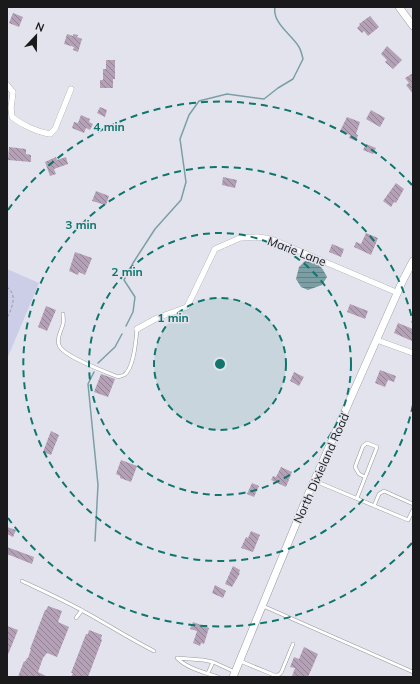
<svg xmlns="http://www.w3.org/2000/svg" width="420" height="684" font-family="Mulish,sans-serif">
  <style>
    .grass { fill: #cccde6 }
    .water { fill: url(#water-rules) }
    .lines { fill: none; stroke-linecap: round; stroke-linejoin: round }
    .stream { stroke: #7b9fa5; stroke-width: 1.5 }
    .building { fill: url(#building-back-hatch) }
    .service-casing { stroke: #9798a1; stroke-width: 4 }
    .minor-casing { stroke: #9798a1; stroke-width: 6 }
    .tertiary-casing { stroke: #9798a1; stroke-width: 8 }
    .path { stroke: #9999a1; stroke-width: 1; stroke-dasharray: 3 2; stroke-linecap: butt }
    .service { stroke: #fff; stroke-width: 3 }
    .minor { stroke: #fff; stroke-width: 5.5 }
    .tertiary { stroke: #fff; stroke-width: 7 }
    .ring { fill: none; stroke: #0f766e; stroke-width: 2; stroke-dasharray: 7 5 }
    .labels { text-anchor: middle; dominant-baseline: central; stroke-width: 3; stroke-linejoin: round; paint-order: stroke }
    .street-label { font-size: 12px; fill: #1a1a1d; stroke: #e3e3ed }
    .centre { fill: #0f766e; stroke: #e3e3ed; stroke-width: 2 }
    .ring-label { font-size: 12px; text-anchor: middle; font-weight: bold; fill: #0f766e; stroke: #e3e3ed; stroke-width: 3; stroke-linejoin: round; paint-order: stroke }
  </style>
  <defs>
    <pattern id="water-rules" width="6" height="5" patternUnits="userSpaceOnUse"><rect width="6" height="5" fill="#7b9fa5"/><path d="M0 2.5h6" fill="none" stroke="#648186"/></pattern>
    <pattern id="building-back-hatch" width="6" height="6" patternUnits="userSpaceOnUse"><rect width="6" height="6" fill="#b4a0b7"/><path d="M-1 5l2 2M0 0l6 6M5-1l2 2" fill="none" stroke="#928294"/></pattern>
  </defs>
  <rect width="100%" height="100%" fill="#e3e3ed"/>
  <!-- grass -->
  <path class="grass" d="M7,269L39,283L7,359Z"/>
  <!-- water -->
  <path class="water" d="M305,261C318,262 321,265 327,277L322,285L308,290L301,287L296,279L299,267Z"/>
  <g class="lines">
    <!-- stream -->
    <path class="stream" d="M126,326L133,312L135,297L124,280L133,263L155,229L181,200L186,182L180,139L189,115L199,101L227,94L264,99L278,88L293,79L303,59C302,55 301,50 299,47C292,35 272,23 275,7
      M98,363L115,347L122,334
      M94,372L88,384L98,485L95,541"/>
  </g>
  <!-- building -->
  <path class="building" d="M13,13L23,17L19,27L9,23Z
    M370,16L379,27L368,36L364,31L362,33L357,28L360,25L359,24Z
    M67,34L73,36V34L78,35L77,37L82,39L78,52L73,50L74,47L64,44Z
    M387,46L402,60L393,69L385,62L387,60L381,54Z
    M106,60H115V79H113V88H100V80H103V69H106Z
    M413,73V94L406,85L409,83L405,78Z
    M100,107L107,110L105,117L97,113Z
    M371,110L385,118L380,127L366,119Z
    M81,115L90,119L89,122L93,124L90,130L86,128L84,133L72,128L74,122L78,123Z
    M347,117L360,122L356,134L358,135L356,141L349,138L350,135L340,131Z
    M366,144L376,148L373,154L363,150Z
    M9,147L26,149V154L31,155V162L8,160Z
    M56,157L57,160L66,157L68,164L54,169L56,174L50,176L45,162Z
    M223,177L237,180L235,188L222,185Z
    M396,183L404,189L396,203L394,202L391,207L383,201Z
    M96,191L109,196L106,205L92,201Z
    M366,233L378,238L371,255L354,247L356,242L361,244Z
    M332,244L344,249L341,257L329,252Z
    M75,252L92,258L85,275L79,272L78,275L69,271Z
    M350,304L368,311L365,319L347,312Z
    M46,306L56,310L47,331L38,327Z
    M398,323L413,329L412,341L394,333Z
    M380,370L396,376L394,382L388,380L385,387L375,383Z
    M294,372L304,377L299,386L290,381Z
    M101,374L115,379L108,397L94,392Z
    M51,431L59,435L51,455L43,452Z
    M121,460L137,466L131,482L120,478V476L116,474Z
    M281,467L292,472L286,487L271,480L273,476L276,477Z
    M252,483L259,486L254,497L247,494Z
    M7,527L16,530L13,537L7,534Z
    M251,531L260,535L253,552L241,548L246,537L248,538Z
    M7,547L34,557L32,564L7,554Z
    M233,566L240,570L239,573H240L232,587L225,584Z
    M215,585L226,591L223,598L212,593Z
    M48,606L62,611L58,622L69,627L57,657L47,653L43,658L38,672L48,677H18L24,661L25,662L27,658H28L31,649H30L45,610H46Z
    M193,622L209,628L204,644L201,643L200,646L193,643L197,631L190,629Z
    M7,626L18,630L7,657Z
    M89,630L102,635L101,639L102,640L88,677H71L73,673H71L86,634H88Z
    M304,647L318,654L308,677H295L292,676L295,668L290,667L294,657L299,659Z"/>
  <g class="lines">
    <!-- service casing -->
    <g class="service-casing">
      <path id="service" d="M63,314C63,317 64,321 63,324C62,330 56,337 59,345C62,356 106,372 118,377C120,376 122,376 124,375C134,369 136,340 137,329
        M315,481L408,520L413,510
        M357,498L377,447L367,443L363,446L355,467L359,474L365,477
        M374,506L379,494L384,491L413,504
        M22,581C43,591 63,600 83,611C107,624 130,639 154,651
        M263,606L413,672
        M76,618L82,610
        M177,658L203,660L213,662L235,672
        M177,658C188,669 204,672 218,677
        M240,661L274,675H278L281,673L293,644
        M208,673L213,662"/>
    </g>
    <!-- minor casing -->
    <g class="minor-casing">
      <path id="minor" d="M7,85L13,92L11,108L12,117C22,125 37,132 50,134L55,129L71,89
        M137,329L157,318L187,307L215,249L240,238L258,237L271,239L398,293
        M377,340L413,353"/>
    </g>
    <!-- tertiary casing -->
    <g class="tertiary-casing">
      <path id="tertiary" d="M399,7L413,26
        M233,677L307,497L403,280L413,261"/>
    </g>
    <!-- path -->
    <path class="path" d="M7,287C18,295 12,308 7,318"/>
    <!-- service -->
    <use href="#service" class="service"/>
    <!-- minor -->
    <use href="#minor" class="minor"/>
    <!-- tertiary -->
    <use href="#tertiary" class="tertiary"/>
  </g>
  <!-- distance rings -->
  <circle cx="220" cy="364" r="66" fill="#0f766e" fill-opacity=".12"/>
  <g class="ring">
    <circle cx="220" cy="364" r="66"/>
    <circle cx="220" cy="364" r="131"/>
    <path d="M413 405A197 197 0 1 1 413 323"/>
    <path d="M412 543A262 262 0 0 1 8 518M8 210A262 262 0 0 1 412 185"/>
  </g>
  <g class="labels">
    <!-- street labels -->
    <g class="street-label">
      <text transform="translate(297 251) rotate(21)">Marie Lane</text>
      <text transform="translate(321 468) rotate(-66)">North Dixieland Road</text>
    </g>
  </g>
  <circle cx="220" cy="364" r="6" class="centre"/>
  <g class="ring-label">
    <text x="109" y="131">4 min</text>
    <text x="81" y="229">3 min</text>
    <text x="127" y="276">2 min</text>
    <text x="173" y="322">1 min</text>
  </g>
  <!-- border -->
  <rect width="420" height="684" fill="none" stroke="#1a1a1d" stroke-width="16"/>
  <!-- north arrow -->
  <g transform="translate(36 36) rotate(22)" stroke="#e3e3ed" stroke-width="3" paint-order="stroke">
  <path d="M0-3L7 15L0 10L-7 15Z" fill="#1a1a1d"/>
  <text y="-6" font-size="11" font-weight="bold" text-anchor="middle" fill="#1a1a1d">N</text>
  </g>
</svg>
